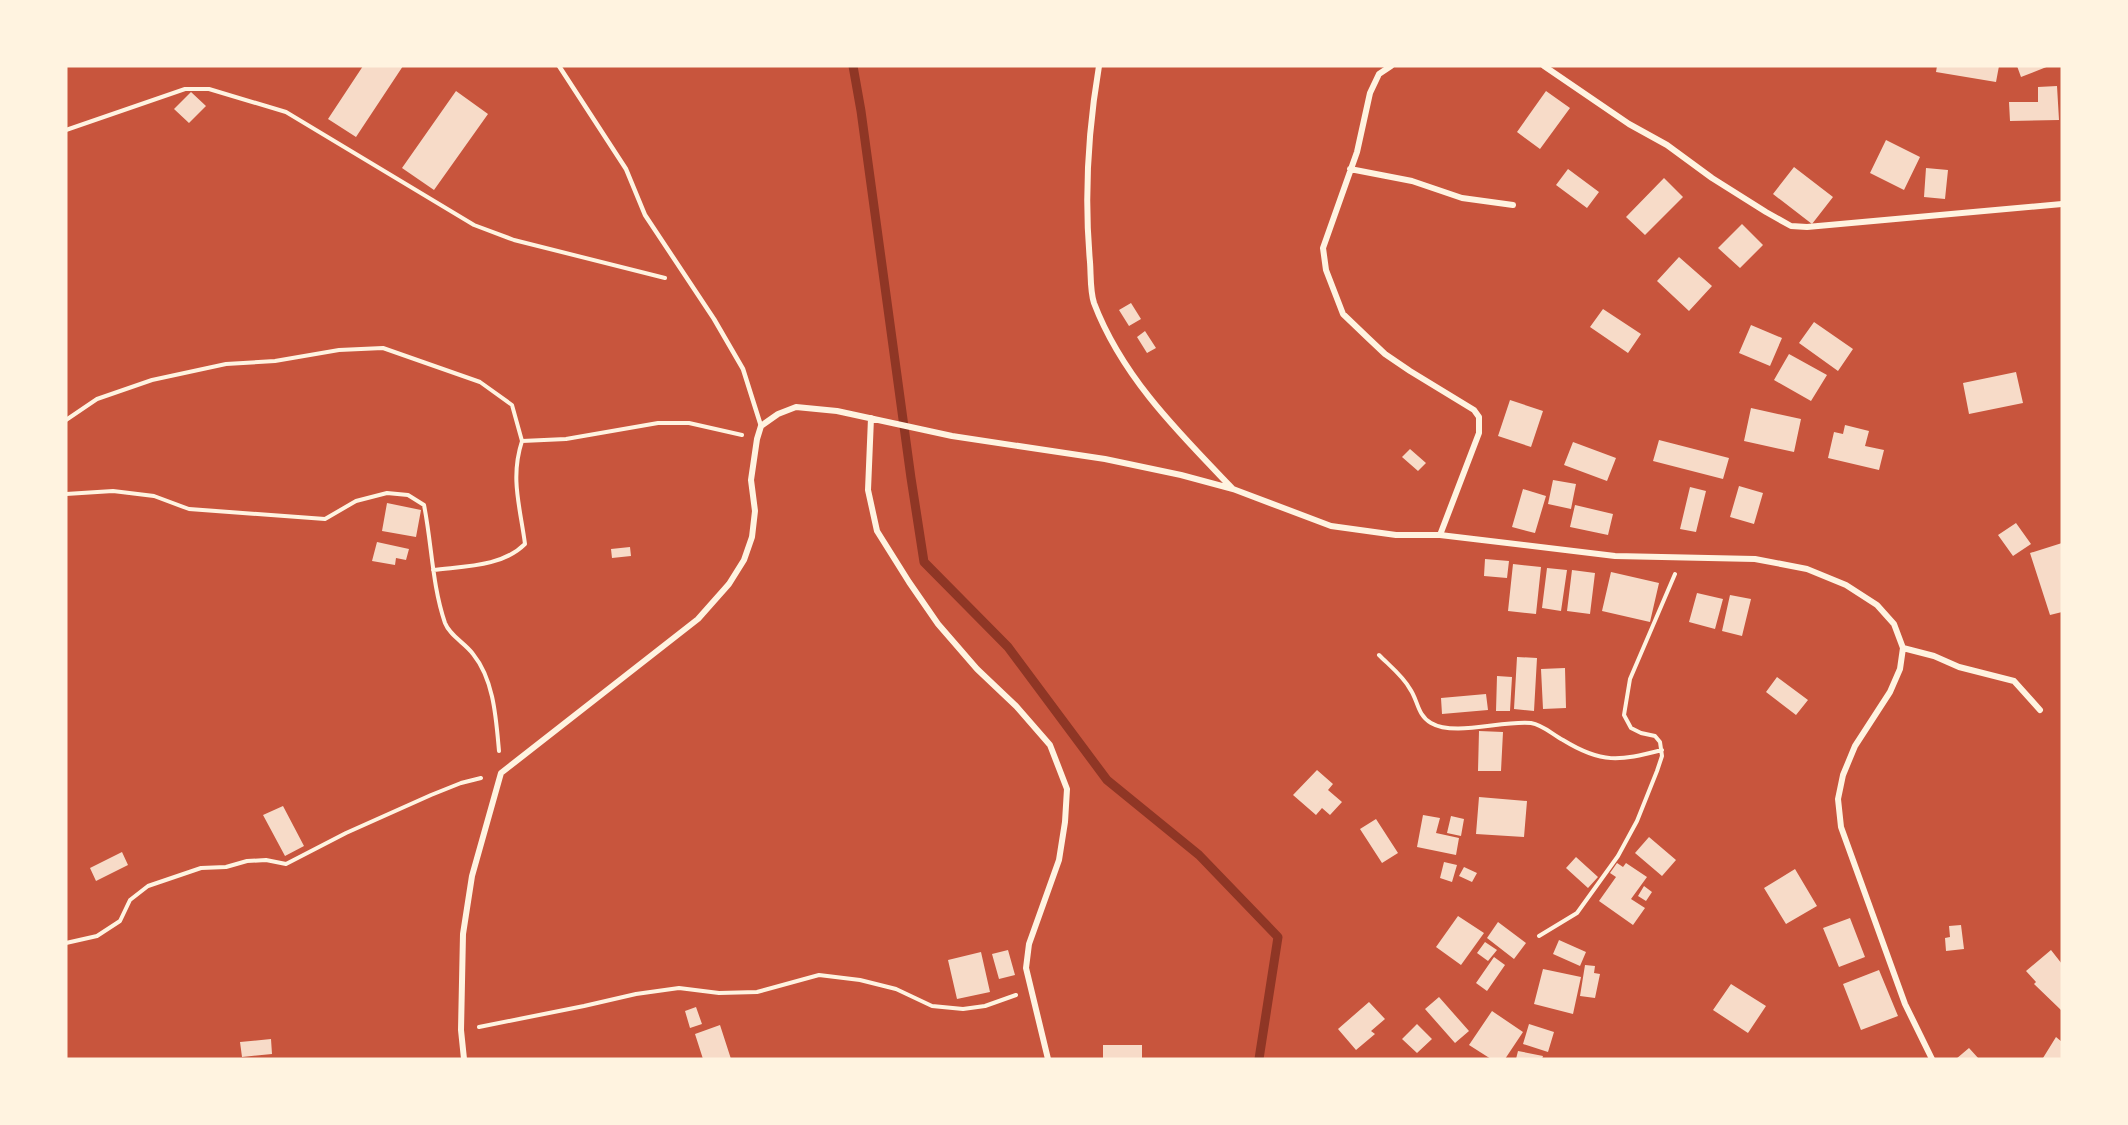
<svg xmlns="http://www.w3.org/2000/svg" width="2128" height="1125" font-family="Figtree,sans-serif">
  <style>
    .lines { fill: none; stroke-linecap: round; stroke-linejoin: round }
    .stream { stroke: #8f3625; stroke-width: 9 }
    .building { fill: #f7dbc8 }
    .path { stroke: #fff3e0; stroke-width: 4 }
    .service { stroke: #fff3e0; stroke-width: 4.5 }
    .minor { stroke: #fff3e0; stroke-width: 6 }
  </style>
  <rect width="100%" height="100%" fill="#c8553d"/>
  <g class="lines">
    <!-- stream -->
    <path class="stream" d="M853,66L861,111L911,478L924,562L1008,647L1107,780L1199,855L1278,937L1259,1059"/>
  </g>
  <!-- building -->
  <path class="building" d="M363,66H403L356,137L328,119Z
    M1937,66H1999L1996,82L1936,72Z
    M2017,66H2049L2021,77Z
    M2057,86L2059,120L2010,121L2009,102H2038V87Z
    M456,91L488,114L434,190L402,168Z
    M1546,91L1570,108L1540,149L1517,132Z
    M191,92L206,106L189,123L174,109Z
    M1886,140L1920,157L1904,190L1870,173Z
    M1794,167L1833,197L1812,224L1773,194Z
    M1926,168L1948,170L1945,199L1924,197Z
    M1568,169L1599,192L1587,208L1556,185Z
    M1664,178L1683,197L1645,235L1626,217Z
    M1742,224L1763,245L1740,268L1718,248Z
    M1679,257L1712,286L1689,311L1657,281Z
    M1131,303L1141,319L1129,326L1119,310Z
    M1603,309L1641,334L1628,353L1590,327Z
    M1814,322L1853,349L1838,371L1799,343Z
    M1751,325L1782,338L1770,366L1739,353Z
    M1145,331L1156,348L1147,353L1137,337Z
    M1789,354L1827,375L1811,401L1774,380Z
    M2016,372L2023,403L1969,414L1963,383Z
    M1510,400L1543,411L1531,447L1498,436Z
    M1751,408L1801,419L1794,452L1744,441Z
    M1845,425L1869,431L1865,446L1884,450L1879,470L1828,458L1834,432L1843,434Z
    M1659,440L1729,458L1723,479L1653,461Z
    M1573,442L1616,458L1607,481L1564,465Z
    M1410,449L1426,463L1418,471L1402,457Z
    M1553,480L1576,484L1571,509L1548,504Z
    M1739,486L1763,493L1754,524L1730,517Z
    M1690,487L1706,491L1696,532L1680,529Z
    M1523,489L1546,496L1535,533L1512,527Z
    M387,503L421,510L416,537L382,531Z
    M1575,505L1613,514L1608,535L1570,527Z
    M2016,523L2031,544L2013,556L1998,535Z
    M377,542L409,549L406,560L396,558L395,565L372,561Z
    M2062,543V612L2050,615L2030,553Z
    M630,547L631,556L612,558L611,549Z
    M1485,559L1509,561L1507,578L1484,576Z
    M1513,564L1541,567L1536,614L1508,611Z
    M1547,568L1567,570L1561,611L1542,608Z
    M1572,570L1595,573L1590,614L1567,611Z
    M1611,572L1659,583L1650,622L1602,611Z
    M1697,593L1723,599L1715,629L1689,622Z
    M1730,595L1751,599L1742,636L1722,631Z
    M1517,657L1537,658L1534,711L1514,709Z
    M1565,668L1566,708L1543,709L1541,669Z
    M1497,676L1512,677L1510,711H1496Z
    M1777,677L1808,700L1796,715L1766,692Z
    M1486,694L1488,710L1442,714L1441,698Z
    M1479,731L1503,732L1501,771H1478Z
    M1317,770L1333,784L1328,790L1342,802L1330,815L1322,808L1316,815L1293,795Z
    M1479,797L1527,801L1524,837L1476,834Z
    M283,806L304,846L285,856L263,815Z
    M1423,815L1440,818L1436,833L1459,838L1456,855L1417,847Z
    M1451,816L1464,819L1461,836L1447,833Z
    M1376,819L1398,853L1382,863L1360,829Z
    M1649,837L1676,860L1662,876L1635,853Z
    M122,852L128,865L96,881L90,868Z
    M1576,857L1598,877L1588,888L1566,868Z
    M1444,862L1457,865L1452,882L1440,878Z
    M1617,863L1623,867L1626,863L1647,877L1631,899L1645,908L1633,925L1599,901L1616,877L1610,873Z
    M1464,867L1477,873L1472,882L1459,876Z
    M1795,869L1817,906L1786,924L1764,888Z
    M1644,886L1652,892L1646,901L1638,896Z
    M1458,916L1484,933L1461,965L1436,947Z
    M1850,918L1865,957L1839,967L1823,928Z
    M1498,922L1526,943L1514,959L1487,938Z
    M1961,925L1964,949L1946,951L1945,938L1950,937L1949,926Z
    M1559,940L1586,952L1580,966L1553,954Z
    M1485,942L1497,950L1488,961L1477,953Z
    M1008,950L1015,975L999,979L992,954Z
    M2051,950L2062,964L2061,1010L2034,984L2036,982L2026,971Z
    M981,952L990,992L957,999L948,960Z
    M1494,957L1505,965L1487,991L1476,983Z
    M1585,965L1595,966L1594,973L1600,974L1595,998L1580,996Z
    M1543,969L1581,977L1573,1014L1534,1004Z
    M1879,970L1898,1016L1861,1030L1843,984Z
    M1731,984L1766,1006L1748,1033L1713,1010Z
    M1439,997L1469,1031L1455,1043L1425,1009Z
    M1369,1002L1385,1019L1371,1031L1375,1034L1356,1050L1338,1029Z
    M696,1007L702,1024L690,1028L685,1011Z
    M1492,1011L1523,1032L1505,1059H1491L1469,1045Z
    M1417,1024L1432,1039L1417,1053L1402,1039Z
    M1529,1024L1554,1032L1548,1052L1523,1044Z
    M720,1025L731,1059H703L695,1034Z
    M2056,1037L2062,1042V1059H2045L2043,1058Z
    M271,1039L272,1054L242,1057L240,1042Z
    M1103,1045H1142V1059H1103Z
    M1969,1048L1979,1059H1956Z
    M1518,1051L1543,1056L1542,1059H1516Z"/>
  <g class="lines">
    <!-- path -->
    <path class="path" d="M66,130L185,89H209L286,112L474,225L514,240L665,278
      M66,420L97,399L152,380L226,364L275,361L339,350L383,348L480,382L512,405L522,441
      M66,494L113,491L154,496L189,509L325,519L356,501L387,493L408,495L424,505C432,545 432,585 445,623C450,636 465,643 473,654C494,680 496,718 499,751
      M433,570C464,566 502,567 525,544C520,506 510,478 522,441L566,439L658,423H689L742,435
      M1379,655C1390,666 1403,676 1410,689C1418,700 1417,715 1431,723C1455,737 1502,720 1531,723C1543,725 1552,734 1563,740C1602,764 1619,761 1662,750
      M1539,936L1577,913L1618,856L1637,821L1657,771L1662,756L1660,742L1655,736L1641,733L1631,728L1624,715L1630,679L1675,574
      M66,943L97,936L120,921L130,900L148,886L201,868L226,867L247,861L266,860L286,864L346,833L431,795L461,783L481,778
      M479,1027L584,1006L636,994L679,988L719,993L757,992L819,975L860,980L896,989L932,1006L963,1009L985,1006L1016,995"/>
    <!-- service -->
    <path class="service" d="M559,66L626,169L645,215L714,319L743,369L761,426"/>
    <!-- minor -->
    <path class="minor" d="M1099,66C1088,131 1084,196 1090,262C1091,275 1090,291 1094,303C1122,377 1179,433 1233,489
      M1391,66L1379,74L1370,93L1357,152L1323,248L1326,270L1343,314L1367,337L1385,354L1410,371L1474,410L1479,417V433L1440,535
      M1544,66L1629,124L1667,145L1712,178L1766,212L1791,226L1807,227L2062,204
      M1350,169L1412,181L1462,198L1513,205
      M871,418L868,490L877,531L909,582L938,624L977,669L1016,706L1050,745L1067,789L1065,822L1059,860L1029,944L1026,968L1048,1059
      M1903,648L1934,656L1959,667L2014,681L2040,710
      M464,1059L461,1030L463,934L472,876L501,773L698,619L729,584L744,560L752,537L755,511L751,480L757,439L761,426L778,414L796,407L837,411L952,436L1105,459L1181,475L1233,489L1331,526L1396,535H1440L1615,556L1755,559L1807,569L1846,585L1877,605L1894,624L1903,648L1900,669L1890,692L1855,746L1843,775L1838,799L1841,827L1905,1004L1932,1059"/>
  </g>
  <!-- border -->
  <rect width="2128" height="1125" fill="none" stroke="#fff3e0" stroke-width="135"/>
</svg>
